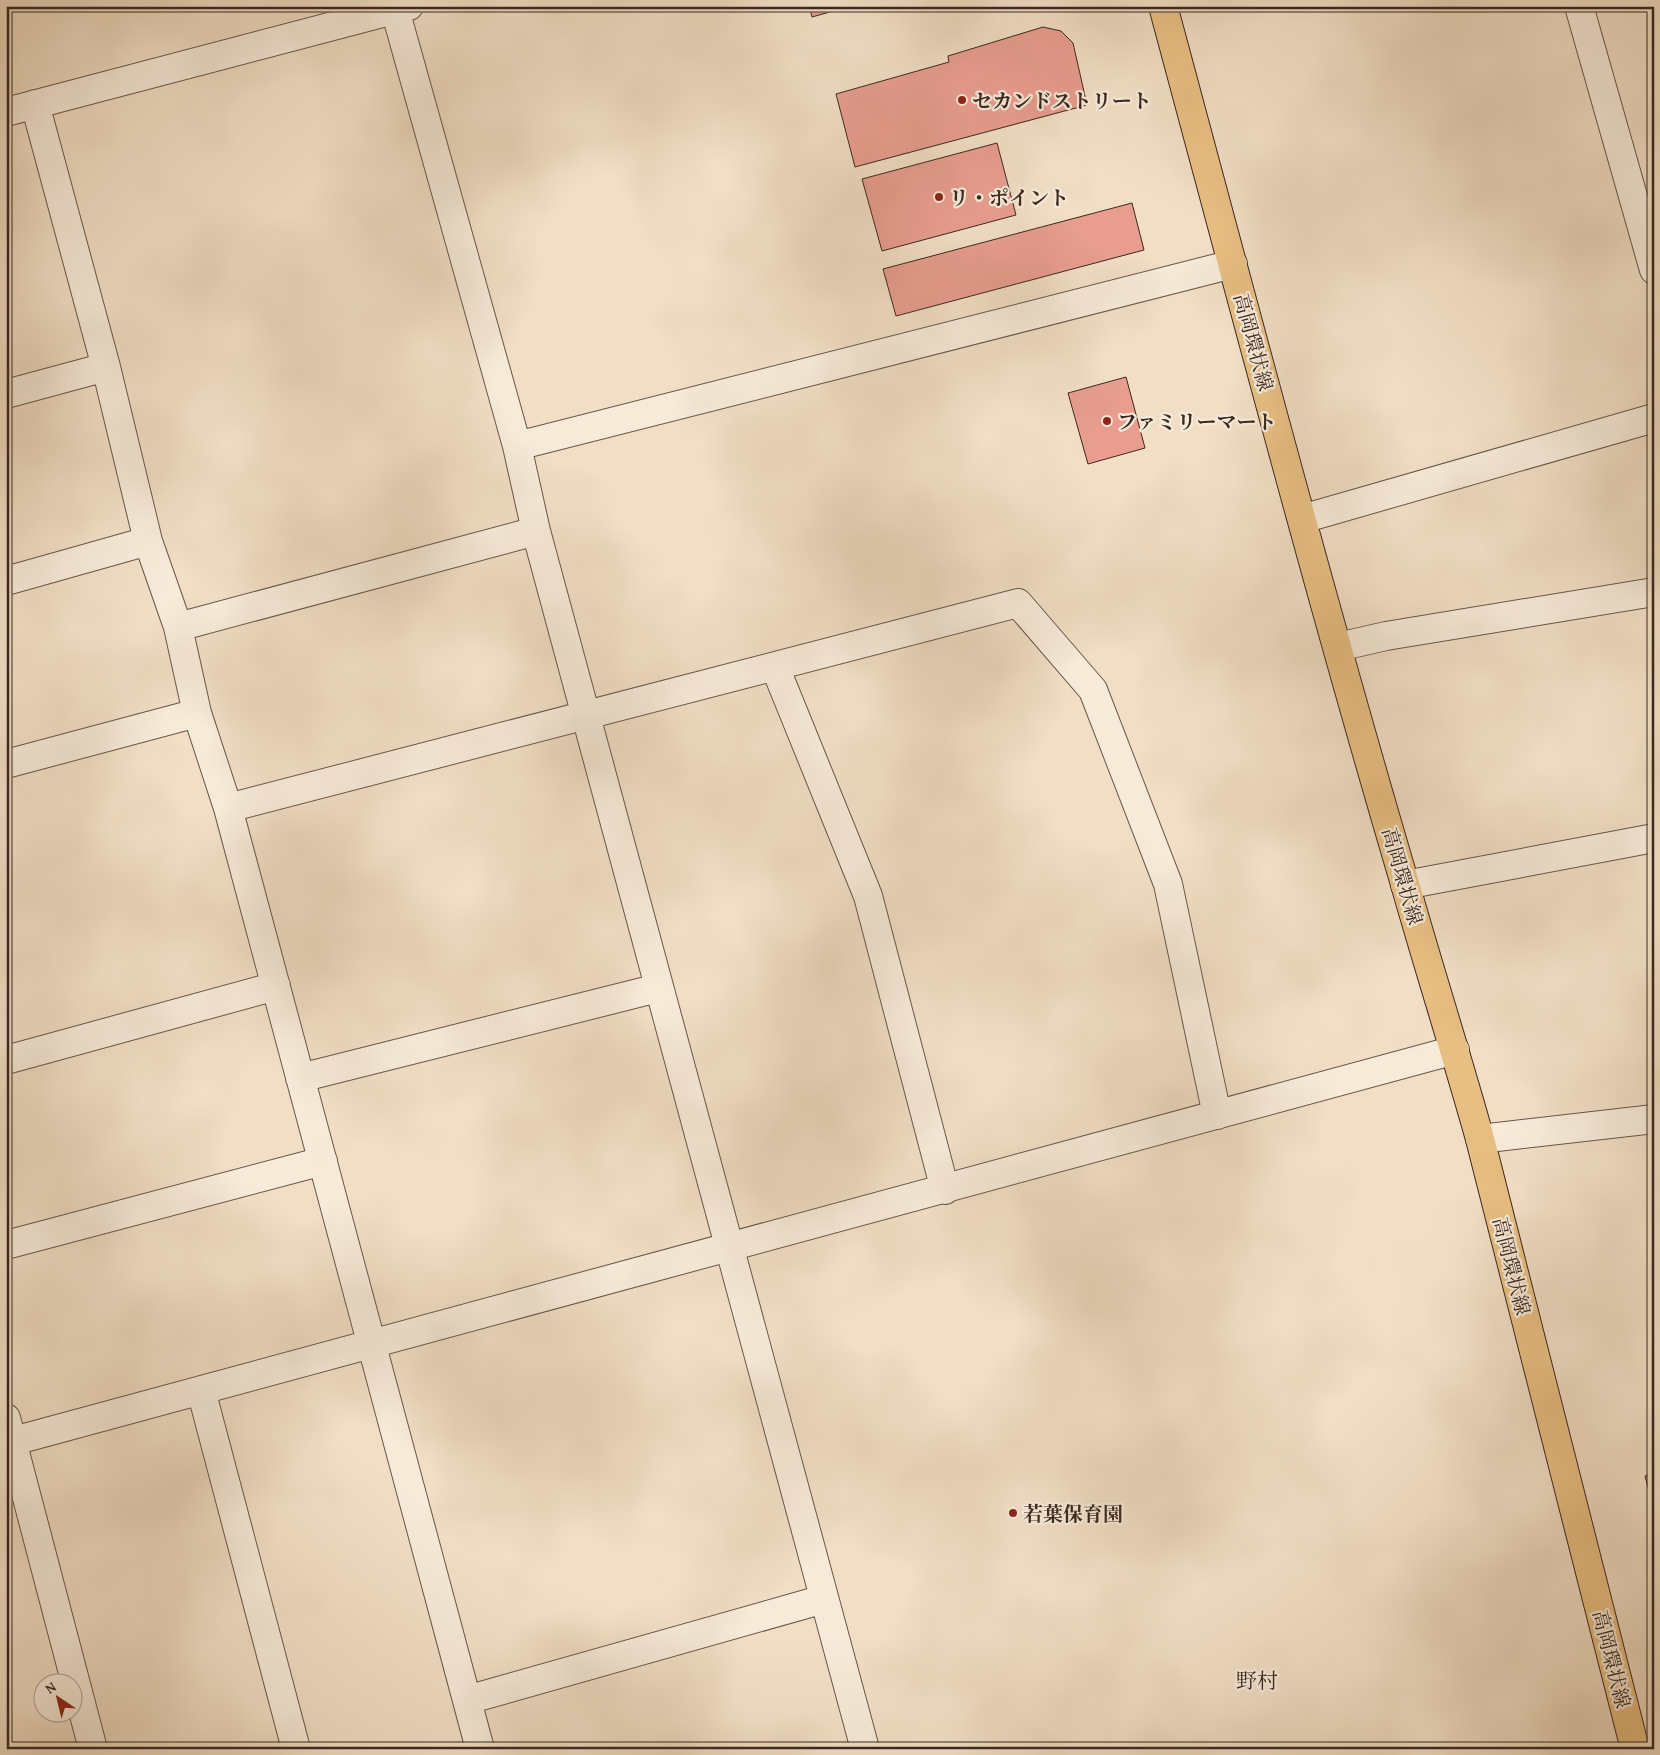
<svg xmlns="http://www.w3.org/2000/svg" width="1660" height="1755" font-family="'Gentium Book Plus','Noto Serif JP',serif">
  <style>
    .building { fill: #e89d8f; stroke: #3b2820 }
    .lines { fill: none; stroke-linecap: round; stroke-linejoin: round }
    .street-casing { stroke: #685649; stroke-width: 30 }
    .primary-casing { stroke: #3b2820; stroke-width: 30 }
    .street { stroke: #f6ead9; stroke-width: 28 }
    .primary { stroke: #e8bf82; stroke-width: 28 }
    .poi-dot { fill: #8f2418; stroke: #f6ead9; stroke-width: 2 }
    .labels { text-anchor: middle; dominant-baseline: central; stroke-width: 4.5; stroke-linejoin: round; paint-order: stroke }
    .poi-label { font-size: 20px; font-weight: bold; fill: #3b2820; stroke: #f6ead9; text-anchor: start }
    .street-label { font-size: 20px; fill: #3b2820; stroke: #f6ead9 }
    .neighbourhood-label { font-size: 21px; fill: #3b2820; stroke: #f6ead9 }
  </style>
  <rect width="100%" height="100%" fill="#f1dec5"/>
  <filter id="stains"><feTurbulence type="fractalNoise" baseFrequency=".004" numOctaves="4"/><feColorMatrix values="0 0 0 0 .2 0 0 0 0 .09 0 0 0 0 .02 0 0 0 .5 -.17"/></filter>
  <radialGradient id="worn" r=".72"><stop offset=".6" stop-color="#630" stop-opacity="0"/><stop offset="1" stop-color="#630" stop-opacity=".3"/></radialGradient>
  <!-- building -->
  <path class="building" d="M809,6H844V8L812,17Z
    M1043,27L1061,31L1073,43L1087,105L855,167L836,94L949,62L948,56Z
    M997,143L1016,215L882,251L862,179Z
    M1132,203L1144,250L896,316L883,269Z
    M1126,377L1145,448L1088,464L1068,393Z
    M1654,1473V1509L1645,1476Z"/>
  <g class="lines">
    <!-- street casing -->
    <g class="street-casing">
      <path id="street" d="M394,6L517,446L536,531L865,1749
        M1579,6L1654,270
        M35,104L106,367L148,541L178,627L197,713L228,808L480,1749
        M6,112L409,6
        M6,394L106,367
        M517,446L1233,264
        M1302,519L1654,418
        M6,581L148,541
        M178,627L536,531
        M1338,647L1386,636L1654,592
        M775,667L868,896L945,1190
        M6,764L197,713
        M228,808L1018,603L1093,690L1168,884L1217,1115
        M1405,885L1654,838
        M6,1060L276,986
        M300,1078L658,988
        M1480,1139L1654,1119
        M6,1245L323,1161
        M201,1390L296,1749
        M6,1418L93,1749
        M6,1443L1455,1050
        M467,1700L824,1599"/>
    </g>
    <!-- primary casing -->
    <g class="primary-casing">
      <path id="primary" d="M1163,6C1242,299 1319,593 1405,884C1429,969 1456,1053 1480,1139L1635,1749"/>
    </g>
    <!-- street -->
    <use href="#street" class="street"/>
    <!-- primary -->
    <use href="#primary" class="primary"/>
  </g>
  <!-- markers -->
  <g class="poi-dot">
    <circle cx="962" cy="100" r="5"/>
    <circle cx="939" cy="197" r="5"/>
    <circle cx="1107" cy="421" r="5"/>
    <circle cx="1013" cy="1513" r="5"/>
  </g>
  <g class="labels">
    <!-- poi labels -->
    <g class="poi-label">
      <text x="972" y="100">セカンドストリート</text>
      <text x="949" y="197">リ・ポイント</text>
      <text x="1117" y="421">ファミリーマート</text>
      <text x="1023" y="1513">若葉保育園</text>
    </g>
    <!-- street labels -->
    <g class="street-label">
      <text transform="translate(1254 342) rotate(75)">高岡環状線</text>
      <text transform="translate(1403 876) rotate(74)">高岡環状線</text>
      <text transform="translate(1512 1266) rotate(76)">高岡環状線</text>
      <text transform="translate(1612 1659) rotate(76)">高岡環状線</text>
    </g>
    <!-- neighbourhood labels -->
    <g class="neighbourhood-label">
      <text x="1257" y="1680">野村</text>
    </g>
  </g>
  <!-- margin -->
  <rect width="1660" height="1755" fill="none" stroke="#f1dec5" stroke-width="25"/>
  <rect x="8" y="8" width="1645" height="1740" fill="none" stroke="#3b2820" stroke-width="2.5"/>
  <rect x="12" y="12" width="1635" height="1730" fill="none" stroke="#3b2820"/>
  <!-- north arrow -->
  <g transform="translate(58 1698) rotate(325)"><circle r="24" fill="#f6ead9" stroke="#ab9c8f"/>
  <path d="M0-4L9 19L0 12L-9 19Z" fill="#8f2418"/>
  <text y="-8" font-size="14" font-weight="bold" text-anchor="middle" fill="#3b2820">N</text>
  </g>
  <rect width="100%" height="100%" filter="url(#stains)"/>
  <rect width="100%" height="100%" fill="url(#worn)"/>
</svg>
